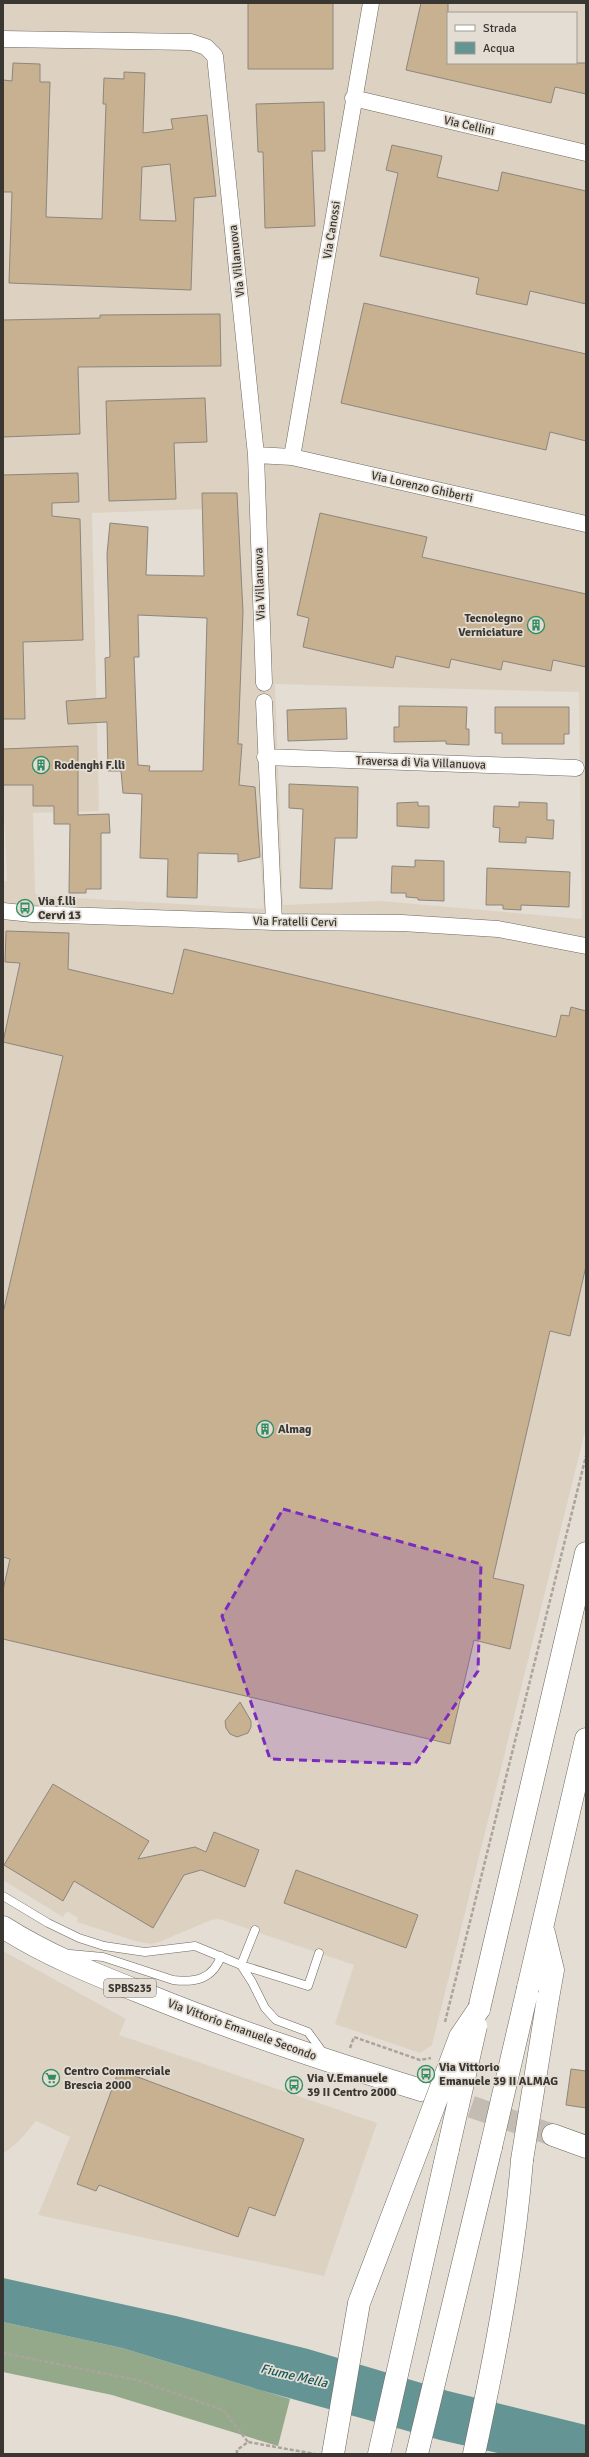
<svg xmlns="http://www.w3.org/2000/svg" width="589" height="2457" font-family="Signika,sans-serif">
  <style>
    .built { fill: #ddd2c1; fill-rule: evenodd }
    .forest { fill: #93a98a }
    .water { fill: #659494 }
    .building { fill: #c7b191; stroke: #8c867d; fill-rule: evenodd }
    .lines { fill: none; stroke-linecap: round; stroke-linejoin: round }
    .primary-tunnel { stroke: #c2bcb3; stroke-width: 22; stroke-dasharray: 22 11; stroke-linecap: butt }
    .service-casing { stroke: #6d675e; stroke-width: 9 }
    .minor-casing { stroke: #6d675e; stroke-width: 17 }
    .primary-casing { stroke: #6d675e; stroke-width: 23 }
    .trunk-casing { stroke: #6d675e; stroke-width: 23 }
    .path { stroke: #aaa49c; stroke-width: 2.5; stroke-dasharray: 4 2; stroke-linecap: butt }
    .service { stroke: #fff; stroke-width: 8 }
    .minor { stroke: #fff; stroke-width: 16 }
    .primary { stroke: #fff; stroke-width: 22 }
    .trunk { stroke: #fff; stroke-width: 22 }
    .trunk-bridge-casing { stroke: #6d675e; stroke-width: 23; stroke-linecap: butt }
    .trunk-bridge { stroke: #fff; stroke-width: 22 }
    .marked { fill: #7b2cbf; fill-opacity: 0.2; stroke: #7b2cbf; stroke-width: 3; stroke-dasharray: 8 5; stroke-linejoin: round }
    .labels { text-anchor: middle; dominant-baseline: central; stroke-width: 3.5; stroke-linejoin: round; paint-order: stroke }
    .shield { fill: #e4ddd3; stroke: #6d6963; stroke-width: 1 }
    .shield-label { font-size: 11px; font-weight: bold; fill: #3a3733 }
    .street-label { font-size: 12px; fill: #3a3733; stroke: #e4ddd3 }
    .poi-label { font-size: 12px; font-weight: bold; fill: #3a3733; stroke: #e4ddd3; text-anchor: start }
    .water-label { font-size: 13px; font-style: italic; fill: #155859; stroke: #e4ddd3 }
  </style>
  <rect width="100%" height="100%" fill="#e4ddd3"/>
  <!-- built -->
  <path class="built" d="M3,3H586V1428L432,2045L420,2053L335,2024L354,1965L219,1919L211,1920L159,1942L151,1944L135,1941L77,1922L78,1918L67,1911L63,1917L3,1880V881H7L3,788ZM448,13H576V63H448ZM202,493H237L243,612L238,744L242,745L239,785L255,787L264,909L41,896L35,894L33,813L99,811L92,513L202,509ZM275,684L579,692L582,919L381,901L283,905Z
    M3,1951L126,2019L119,2035L377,2123L324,2276L38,2215L70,2137L36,2121L19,2141L3,2154Z"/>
  <!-- forest -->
  <path class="forest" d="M3,2322L122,2348L290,2399L278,2446L112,2395L3,2372Z"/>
  <!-- water -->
  <path class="water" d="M3,2278L176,2316L308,2349L448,2391L586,2425V2454H502L440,2440L260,2390L122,2348L3,2322Z"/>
  <!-- building -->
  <path class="building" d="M248,3H333V69H248Z
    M421,3H448V63H586V94L555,87L551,103L406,70Z
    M13,63L40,64V82H50L46,217L102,219L106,104H103L104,78L124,79V72L145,73L143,133L173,129L171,119L207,115L216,196L194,198L191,290L9,283L12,192H3V80L12,81ZM170,164L176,221L140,220L142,167Z
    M324,102L325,151H312L315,226L265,228L263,152H258L256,104Z
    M392,145L442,156L437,177L498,191L502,172L586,191V304L530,291L527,305L476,294L479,278L380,256L398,173L386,170Z
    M364,303L586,354V441L550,432L546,450L341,403Z
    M220,314L221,366L78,367L80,434L3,437V320L100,318V315Z
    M205,398L207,442L174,443L176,499L109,501L106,401Z
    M78,473L79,502L52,503V516L80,519L83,640L23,642L25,719H3V475Z
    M202,493H237L243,612L238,744H242L239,785L255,787L260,857L238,862V854L198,853L197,898L167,897L168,859L140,858L142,794L123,793L121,771H108L107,722L68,724L66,701L106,698L105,658L110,657L107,554L110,523L148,527L146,575L204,576ZM138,615L207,618L203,771H149L150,766L138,765L134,657H139Z
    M320,513L427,537L422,557L586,594V667L553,660L551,671L503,661L501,670L451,659L449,668L396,656L393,668L303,647L309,618L297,615Z
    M399,706L467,707L466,729H469V745L446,744V741L394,742V727H399Z
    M495,707H569V734H564V744H502V733H495Z
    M346,708L347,739L288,741L287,710Z
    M78,746V815L109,814L110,833H101V889H86V893H69L70,824H54V806H33V785H3V749Z
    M289,784L358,787L357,838H335L332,889L300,888L303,809L289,808Z
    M418,802V806H429V828L397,826V803Z
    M519,802L547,803V820H554L553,839L526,837V843L499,842L500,828L493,827L494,806L519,807Z
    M415,860L444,861V901L418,900V898L406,897V893H391L392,866L415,867Z
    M487,868L570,872L569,907L521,905V910L503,909V905H486Z
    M6,931L69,933L68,969L173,994L184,949L556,1037L561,1015L569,1016L571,1007L586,1011V1266L570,1336L550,1331L493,1578L524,1585L510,1649L474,1640L450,1744L3,1639V1590L10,1559L3,1557V1313L63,1056L3,1042L20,963L5,962Z
    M240,1702L251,1721V1727L248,1733L237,1737L230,1734L226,1728L225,1721Z
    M53,1784L149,1841L138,1859L195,1847L206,1852L214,1832L259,1850L245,1887L201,1870L184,1875L153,1928L74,1881L63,1901L4,1865Z
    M296,1870L418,1915L406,1948L284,1903Z
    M571,2069L586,2071V2108L566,2105Z
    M119,2070L304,2139L275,2216L249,2207L238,2237L99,2185L96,2191L77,2184Z"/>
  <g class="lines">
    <!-- primary-tunnel -->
    <path class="primary-tunnel" d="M440,2096L553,2135"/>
    <!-- service casing -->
    <g class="service-casing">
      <path id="service" d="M3,1896L48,1923L79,1938L104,1946L145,1952L195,1946L241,1965L308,1986L319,1953
        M255,1930L241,1965L252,1982L265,2008L276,2020L308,2032L324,2054
        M70,1954L103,1957L173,1980C195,1983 213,1979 221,1956"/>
    </g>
    <!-- minor casing -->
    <g class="minor-casing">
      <path id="minor" d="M3,39L191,42L206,47L215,56L256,455L264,683
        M353,98L586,153
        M256,455L292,457L586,524
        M292,457L371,3
        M264,702L274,922
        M265,757L576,768
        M3,911L32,914L274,922L402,923L498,929L586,946"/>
    </g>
    <!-- primary casing -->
    <g class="primary-casing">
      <path id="primary" d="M3,1927C45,1954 94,1974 140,1992C232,2030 326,2061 421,2090
        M553,2135L586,2147"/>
    </g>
    <!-- trunk casing -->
    <g class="trunk-casing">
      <path id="trunk" d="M544,1933L553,1970L548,1998
        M528,1988L586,1739
        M479,2009L586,1553
        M333,2454L359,2303L420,2143
        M379,2454L448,2149
        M417,2454L491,2147
        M474,2454C495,2357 514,2259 522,2160"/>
    </g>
    <!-- path -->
    <path class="path" d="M445,2022L586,1456
      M350,2048L354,2037L420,2060L431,2058
      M3,2353L137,2380L223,2410L248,2442
      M237,2454V2450L248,2442L315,2454"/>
    <!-- service -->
    <use href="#service" class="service"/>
    <!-- minor -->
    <use href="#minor" class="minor"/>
    <!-- primary -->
    <use href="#primary" class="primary"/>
    <!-- trunk -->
    <use href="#trunk" class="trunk"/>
    <!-- trunk-bridge casing -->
    <g class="trunk-bridge-casing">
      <path id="trunk-bridge" d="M420,2143L460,2037L479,2009
        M491,2147L528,1988
        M448,2149L476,2026
        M522,2160L548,1998"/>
    </g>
    <!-- trunk-bridge -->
    <use href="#trunk-bridge" class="trunk-bridge"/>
  </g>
  <!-- marked area -->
  <path class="marked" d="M283,1509L481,1564L478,1671L415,1764L270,1759L222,1616Z"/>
  <!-- icons -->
  <defs>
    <g id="building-ring" transform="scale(0.9)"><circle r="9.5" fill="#e4ddd3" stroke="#328d63" stroke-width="1.5"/><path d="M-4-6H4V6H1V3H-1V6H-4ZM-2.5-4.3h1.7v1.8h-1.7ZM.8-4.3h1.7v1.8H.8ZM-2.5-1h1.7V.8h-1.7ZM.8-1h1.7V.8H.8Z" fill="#328d63"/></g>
    <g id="bus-ring" transform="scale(0.9)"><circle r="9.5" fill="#e4ddd3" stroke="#328d63" stroke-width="1.5"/><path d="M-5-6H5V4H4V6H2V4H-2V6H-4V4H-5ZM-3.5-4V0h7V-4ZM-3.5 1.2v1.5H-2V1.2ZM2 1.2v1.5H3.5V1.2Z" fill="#328d63"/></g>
    <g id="supermarket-ring" transform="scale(0.9)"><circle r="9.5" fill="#e4ddd3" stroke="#328d63" stroke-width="1.5"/><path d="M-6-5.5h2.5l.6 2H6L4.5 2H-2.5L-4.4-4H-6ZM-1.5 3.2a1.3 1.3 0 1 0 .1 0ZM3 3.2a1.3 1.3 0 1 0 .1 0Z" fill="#328d63"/></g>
  </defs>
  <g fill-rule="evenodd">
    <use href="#building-ring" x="536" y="625"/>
    <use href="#building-ring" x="41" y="765"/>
    <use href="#bus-ring" x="25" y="908"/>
    <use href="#building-ring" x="265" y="1429"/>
    <use href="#bus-ring" x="426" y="2074"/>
    <use href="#supermarket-ring" x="51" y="2078"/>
    <use href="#bus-ring" x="294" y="2085"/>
  </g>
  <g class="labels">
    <!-- shield labels -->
    <rect class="shield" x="104" y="1979" width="52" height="18" rx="3"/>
    <g class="shield-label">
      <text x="130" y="1988">SPBS235</text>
    </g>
    <!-- street labels -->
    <g class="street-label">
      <text transform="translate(469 126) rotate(13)">Via Cellini</text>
      <text transform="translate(332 230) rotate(-81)">Via Canossi</text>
      <text transform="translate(237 261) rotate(-96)">Via Villanuova</text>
      <text transform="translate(422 487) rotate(13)">Via Lorenzo Ghiberti</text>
      <text transform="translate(260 584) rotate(-92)">Via Villanuova</text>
      <text transform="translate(421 763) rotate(2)">Traversa di Via Villanuova</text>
      <text transform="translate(295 922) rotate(1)">Via Fratelli Cervi</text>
      <text transform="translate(242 2030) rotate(20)">Via Vittorio Emanuele Secondo</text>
    </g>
    <!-- poi labels -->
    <g class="poi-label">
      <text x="523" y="618" text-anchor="end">Tecnolegno<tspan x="523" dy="14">Verniciature</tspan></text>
      <text x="54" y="765">Rodenghi F.lli</text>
      <text x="38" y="901">Via f.lli<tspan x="38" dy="14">Cervi 13</tspan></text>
      <text x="278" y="1429">Almag</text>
      <text x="439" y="2067">Via Vittorio<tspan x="439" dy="14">Emanuele 39 II ALMAG</tspan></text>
      <text x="64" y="2071">Centro Commerciale<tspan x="64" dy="14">Brescia 2000</tspan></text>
      <text x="307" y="2078">Via V.Emanuele<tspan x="307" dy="14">39 II Centro 2000</tspan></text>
    </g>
    <!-- water labels -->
    <g class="water-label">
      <text transform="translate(294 2376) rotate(13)">Fiume Mella</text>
    </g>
  </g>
  <!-- border -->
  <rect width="589" height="2457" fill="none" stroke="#3a3733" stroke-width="8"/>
  <!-- legend -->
  <rect x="447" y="12" width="130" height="52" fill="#e4ddd3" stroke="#a09b93"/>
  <rect x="455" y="25" width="20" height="6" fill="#ffffff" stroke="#a09b93"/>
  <text x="483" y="32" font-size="12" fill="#3a3733">Strada</text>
  <rect x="455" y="42" width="20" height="12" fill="#659494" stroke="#a09b93"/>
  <text x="483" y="52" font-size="12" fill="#3a3733">Acqua</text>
</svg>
